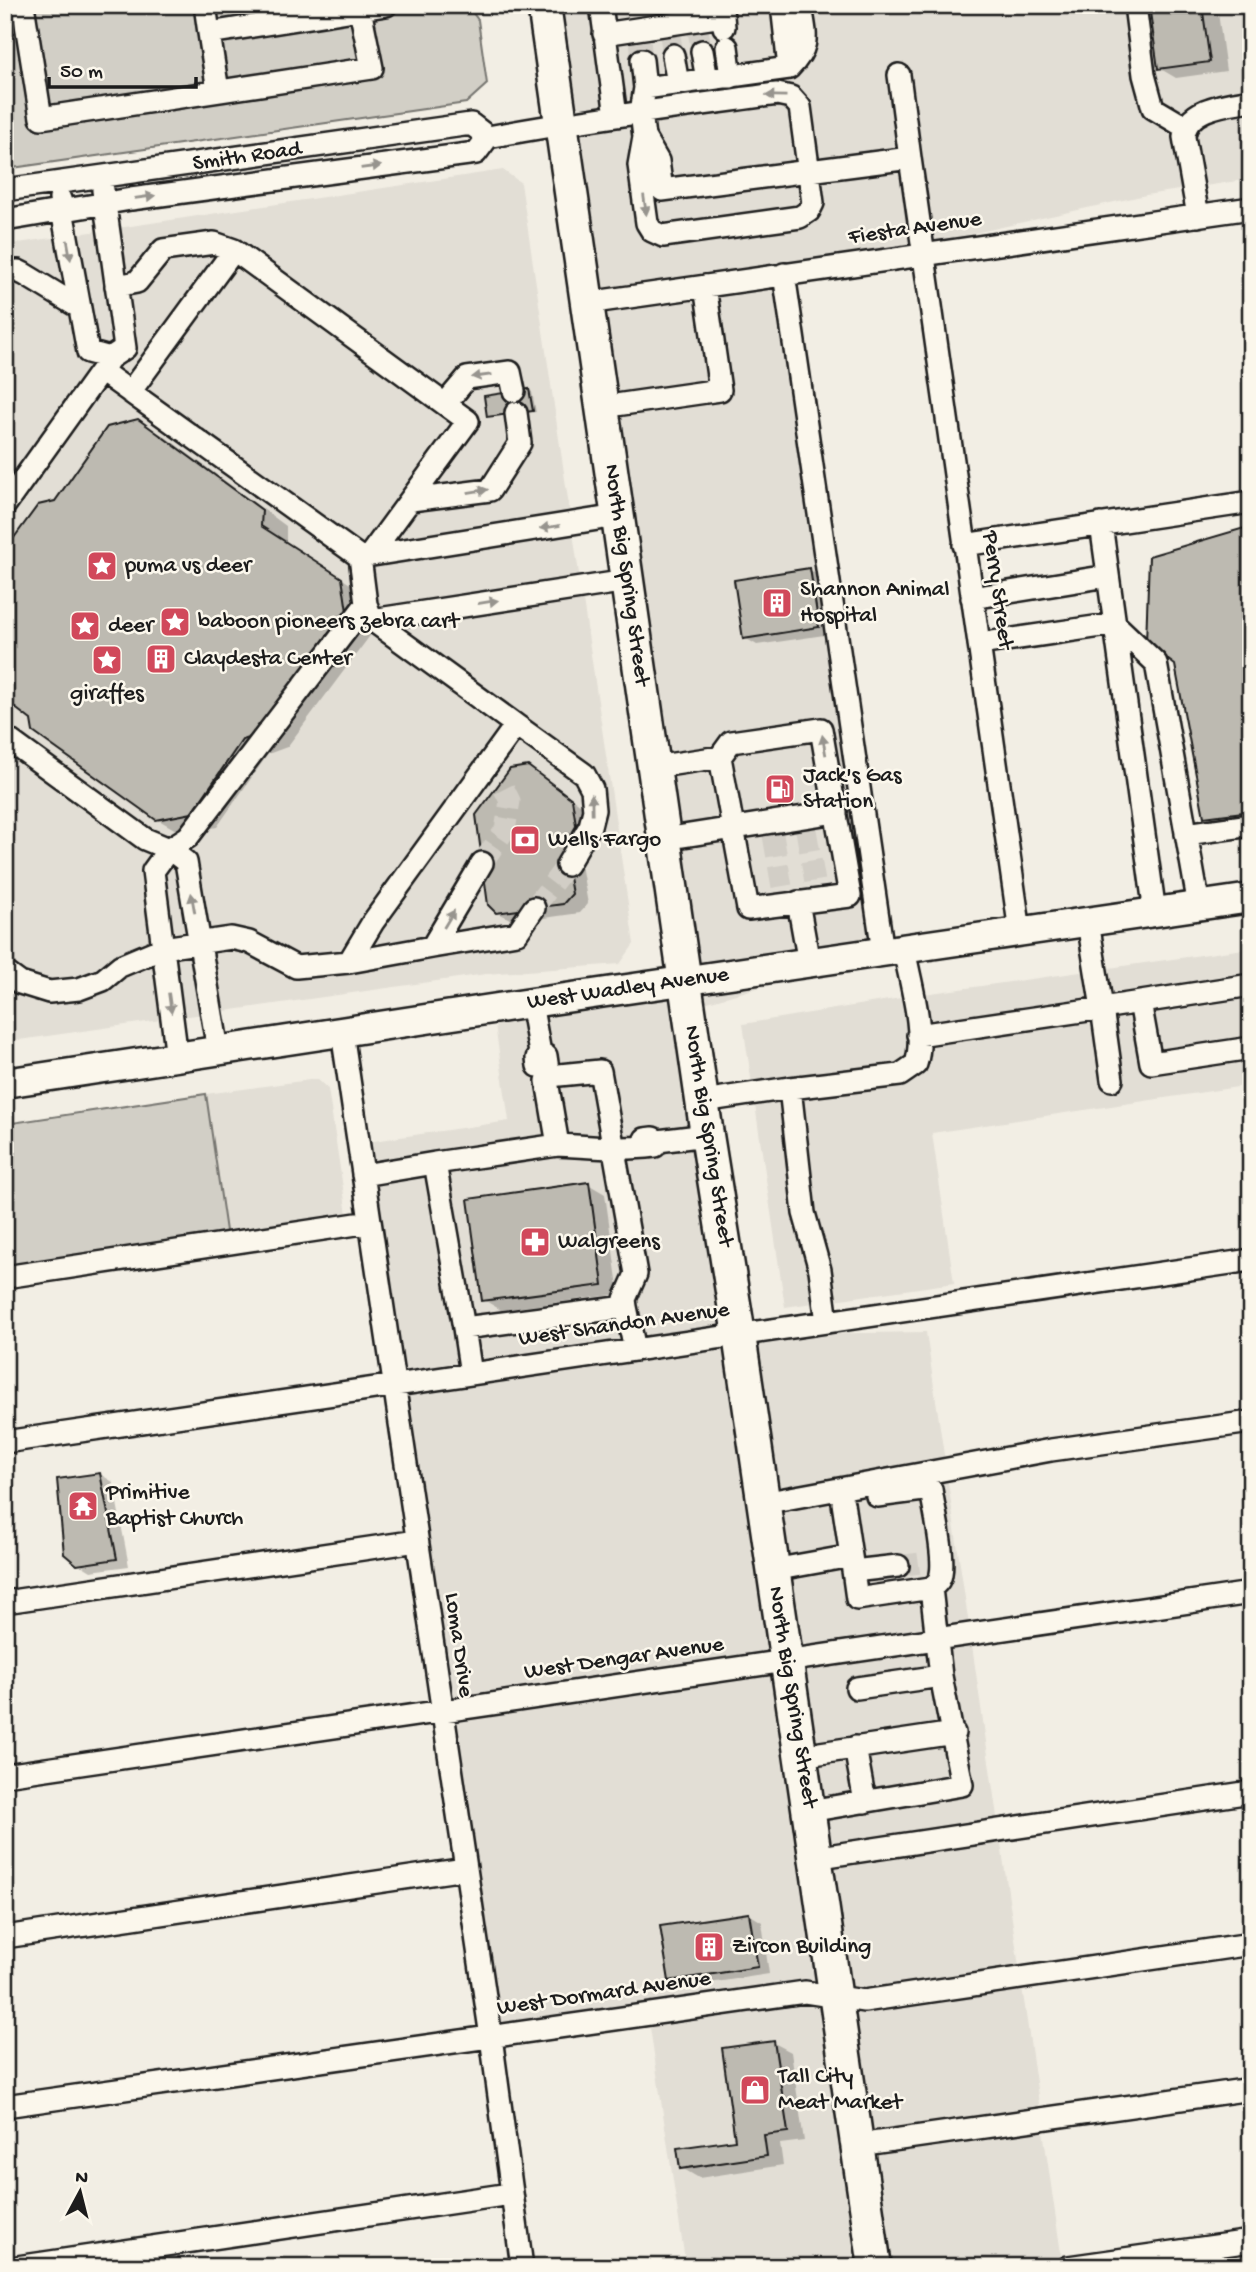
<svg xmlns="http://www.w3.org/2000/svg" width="1256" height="2272" font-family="'Gochi Hand',sans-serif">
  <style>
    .built { fill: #e2ded5 }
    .green { fill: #d2cfc6; stroke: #777671; stroke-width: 2 }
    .shadow { fill: #0003 }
    .building { fill: #bdbab1; stroke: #1c1c1c; stroke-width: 2 }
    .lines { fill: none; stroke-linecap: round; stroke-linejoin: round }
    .minor-tunnel { stroke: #d2cec6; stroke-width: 21; stroke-dasharray: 21 10; stroke-linecap: butt }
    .minor-casing { stroke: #1c1c1c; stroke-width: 26 }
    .major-casing { stroke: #1c1c1c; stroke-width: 33 }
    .highway-casing { stroke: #1c1c1c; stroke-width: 37 }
    .minor { stroke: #fbf7ec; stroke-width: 21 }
    .major { stroke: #fbf7ec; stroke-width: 28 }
    .highway { stroke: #fbf7ec; stroke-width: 32 }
    .oneway { fill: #97948e }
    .labels { text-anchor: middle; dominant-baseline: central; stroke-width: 5; stroke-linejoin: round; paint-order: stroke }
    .street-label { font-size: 23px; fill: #1c1c1c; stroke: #fbf7ec }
    .poi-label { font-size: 23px; fill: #1c1c1c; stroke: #fbf7ec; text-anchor: start }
  </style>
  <rect width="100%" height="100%" fill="#f2eee4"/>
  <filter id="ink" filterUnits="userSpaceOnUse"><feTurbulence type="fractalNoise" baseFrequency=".0143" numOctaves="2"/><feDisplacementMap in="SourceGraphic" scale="14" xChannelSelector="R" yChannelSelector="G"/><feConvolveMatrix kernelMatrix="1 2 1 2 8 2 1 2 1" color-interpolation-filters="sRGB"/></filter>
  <g filter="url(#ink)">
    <!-- built -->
    <path class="built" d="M545,5H1251V179L1146,195L790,274L887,955L869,957L704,1003L735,1335L926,1332L1063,2267H686L648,2014L490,2037L360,1143L509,1121L493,1011L684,983Z
      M503,170L521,183L634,944L620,964L486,974L5,1042V245Z
      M1251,948V1085L932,1133L954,1283L785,1307L743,1024L931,993Z
      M317,1079L328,1089L348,1221L227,1238L206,1094Z"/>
    <!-- green -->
    <path class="green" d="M5,5H467L478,20L487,84L466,103L5,169Z
      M206,1094L227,1238L5,1268V1124Z"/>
    <!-- shadow -->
    <path class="shadow" d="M1151,5H1217L1226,71L1176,78L1159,68Z
      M529,390L532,392L536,412L492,417L489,415Z
      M138,421L164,436L286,526V543L366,594L372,633L287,747L268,754L217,827L183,834L157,819L56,503Z
      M1251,528V822L1222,826L1205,816Z
      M809,570L822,577L831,634L757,645L745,638Z
      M527,768L545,778L589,811L594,842L580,859L588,904L580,913L515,922L497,912Z
      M588,1184L605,1194L619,1294L501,1310L484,1300Z
      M100,1474L113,1482L129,1566L91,1571L78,1563Z
      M749,1914L762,1922L769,1974L683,1987L670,1980Z
      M774,2043L791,2052L804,2141L780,2144L783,2165L699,2178L682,2168L737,2141Z"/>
    <!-- building -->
    <path class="building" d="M1149,5H1202L1210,62L1158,69Z
      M529,389L533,411L487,417L484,396Z
      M138,419L262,510L261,526L342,578L348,618L261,733L242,740L192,813L156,820L33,732L31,720L5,700V550L38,505L55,501L107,427Z
      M1251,526V811L1204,817L1175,665L1146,643L1149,556Z
      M810,568L819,627L743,639L734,580Z
      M528,766L572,799L577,831L564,849L572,894L563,904L496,913L488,905L476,815L510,769Z
      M589,1182L603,1285L482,1301L468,1199Z
      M100,1473L117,1559L77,1565L64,1554L57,1479Z
      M749,1913L758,1967L669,1981L660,1926Z
      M774,2041L788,2132L764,2135L767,2156L680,2169L677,2148L735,2140L722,2048Z"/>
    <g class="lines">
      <!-- minor-tunnel -->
      <path class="minor-tunnel" d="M698,31L702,51
        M670,35L673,55
        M640,40L642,60
        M806,830L815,882
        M773,835L782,887
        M482,863L505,830L510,801L500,781
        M534,908L567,865
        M898,1566L926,1562"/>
      <!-- minor casing -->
      <g class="minor-casing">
        <path id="minor" d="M23,5L41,118L372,68L360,9
          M205,5L209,33L386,5
          M601,5L616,116
          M782,5L789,68
          M1135,5L1144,75L1153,108L1185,127
          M209,33L218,91
          M604,34L723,16L724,27
          M727,47L731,77
          M702,51L707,80
          M673,55L678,84
          M642,60L645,88
          M899,75L910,158
          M644,137L658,161L662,190L910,158L1020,932
          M5,190L471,124L488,137
          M60,199L88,352L110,358L125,348L103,190
          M1198,216L1184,137C1185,108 1227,104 1251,100
          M5,220L131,199L476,153L488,137C584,119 681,107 777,94L791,97L800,107L813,203L809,211L800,217L663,236L652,231L647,223L639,165L644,137L641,112L645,88L789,68C812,45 805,35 801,5
          M5,272L18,271L24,274L80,308
          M784,274L883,952
          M116,286L137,282L163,250L214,243L234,250
          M587,303L1251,208
          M101,371L360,557L617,516
          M130,392L234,250L468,421L370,555
          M445,404L467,378L510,372L514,391
          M602,407L720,390L705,286
          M411,500L490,490L520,443L516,413
          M5,505L108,361
          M1101,524L1155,913
          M964,545L1251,502
          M972,598L1108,576
          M372,620L627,581
          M979,644L1115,624L1156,663L1199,906
          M516,725L584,774L592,789L594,810L590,826L567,865
          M5,737L145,839L169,849L188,837L366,604
          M654,767L720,757L731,742L821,729L850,896L748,909L720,757
          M1186,834L1251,825
          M664,839L836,812
          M798,902L809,963
          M432,947L517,933L534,908
          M349,962L432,947L482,863
          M5,972L20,983L49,992L79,989L103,980L120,966L163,948L231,938L249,942L296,967L349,962L373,922L516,725L372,620L366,604L360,557
          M1140,1002L1151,1063L1251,1048
          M531,1003L540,1053L537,1058L538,1066
          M342,1032L491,2037L522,2267
          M918,1035L1102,1008L1088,922
          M540,1053L546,1056L549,1076L547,1081L558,1145L435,1163L464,1328L626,1307L625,1299L636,1274L600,1071L549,1076
          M177,1057L153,871L169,849L186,862L218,1050
          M1112,1080L1102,1008L1251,985
          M790,1088L900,1075L916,1064C926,1033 910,982 904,949
          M703,1101L790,1088L804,1213L820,1270L827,1322
          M645,1139L653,1138L658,1141L707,1135
          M558,1145C591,1147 623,1150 655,1146L658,1141
          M363,1175L435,1163
          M5,1277L370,1222
          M626,1307L635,1350
          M464,1328L471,1374
          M5,1442L1251,1260
          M763,1503L1051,1450L1251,1422
          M851,1556L857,1599L931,1588C936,1584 940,1581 941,1574C945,1555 934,1510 931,1489L877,1496
          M773,1570L851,1556L843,1503
          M853,1571L898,1566
          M5,1602L417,1541
          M857,1688L941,1676
          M855,1747L865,1802
          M800,1756L954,1733
          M5,1775L1251,1593
          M809,1811L962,1785L941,1676L931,1588
          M814,1858L1251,1792
          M5,1937L465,1869
          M5,2106L805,1992L864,2001L1251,1944
          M858,2145L1251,2089
          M17,2267L510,2194
          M1068,2267L1251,2241"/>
      </g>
      <!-- major casing -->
      <g class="major-casing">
        <path id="major" d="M5,1083L531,1003L1251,898"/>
      </g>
      <!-- highway casing -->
      <g class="highway-casing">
        <path id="highway" d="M544,5L707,1135L739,1335L875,2267"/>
      </g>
      <!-- minor -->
      <use href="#minor" class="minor"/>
      <!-- major -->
      <use href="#major" class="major"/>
      <!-- highway -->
      <use href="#highway" class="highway"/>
    </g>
    <!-- one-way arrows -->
    <defs><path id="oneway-solid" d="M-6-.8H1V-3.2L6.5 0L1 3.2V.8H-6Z" transform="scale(1.75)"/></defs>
    <g class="oneway">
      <use href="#oneway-solid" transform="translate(776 96) rotate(-179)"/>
      <use href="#oneway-solid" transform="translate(371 167) rotate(-8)"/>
      <use href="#oneway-solid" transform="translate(145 197) rotate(-8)"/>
      <use href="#oneway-solid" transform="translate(645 205) rotate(82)"/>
      <use href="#oneway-solid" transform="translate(69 250) rotate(80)"/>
      <use href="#oneway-solid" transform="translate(482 376) rotate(172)"/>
      <use href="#oneway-solid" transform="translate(478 491) rotate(-9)"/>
      <use href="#oneway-solid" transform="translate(550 527) rotate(171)"/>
      <use href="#oneway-solid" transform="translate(488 602) rotate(-9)"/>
      <use href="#oneway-solid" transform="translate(824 745) rotate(-100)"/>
      <use href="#oneway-solid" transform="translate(592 804) rotate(-91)"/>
      <use href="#oneway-solid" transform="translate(193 903) rotate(-100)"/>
      <use href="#oneway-solid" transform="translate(449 919) rotate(-59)"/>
      <use href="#oneway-solid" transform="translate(170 1003) rotate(82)"/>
    </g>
  </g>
  <!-- icons -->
  <defs>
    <g id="sight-square" transform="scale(1.575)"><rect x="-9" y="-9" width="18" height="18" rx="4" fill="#d1495b" stroke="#fbf7ec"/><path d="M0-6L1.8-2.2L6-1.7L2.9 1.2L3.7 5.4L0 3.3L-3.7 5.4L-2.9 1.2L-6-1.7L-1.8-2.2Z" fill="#fff"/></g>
    <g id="building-square" transform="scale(1.575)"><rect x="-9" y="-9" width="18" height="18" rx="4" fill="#d1495b" stroke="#fbf7ec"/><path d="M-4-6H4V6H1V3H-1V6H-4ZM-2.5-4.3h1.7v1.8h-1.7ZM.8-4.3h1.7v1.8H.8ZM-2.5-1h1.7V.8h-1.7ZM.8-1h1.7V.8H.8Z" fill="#fff"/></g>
    <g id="fuel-square" transform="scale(1.575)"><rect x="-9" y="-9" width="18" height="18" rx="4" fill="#d1495b" stroke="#fbf7ec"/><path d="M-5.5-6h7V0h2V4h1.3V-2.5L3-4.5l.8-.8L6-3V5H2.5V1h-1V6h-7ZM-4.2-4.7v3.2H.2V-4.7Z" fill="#fff"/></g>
    <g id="bank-square" transform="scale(1.575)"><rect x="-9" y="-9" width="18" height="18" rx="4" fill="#d1495b" stroke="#fbf7ec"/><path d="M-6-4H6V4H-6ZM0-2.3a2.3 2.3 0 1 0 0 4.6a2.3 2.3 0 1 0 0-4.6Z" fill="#fff"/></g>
    <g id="pharmacy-square" transform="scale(1.575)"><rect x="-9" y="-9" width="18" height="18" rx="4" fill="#d1495b" stroke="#fbf7ec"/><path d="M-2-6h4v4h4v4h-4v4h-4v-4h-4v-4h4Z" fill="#fff"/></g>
    <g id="temple-square" transform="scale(1.575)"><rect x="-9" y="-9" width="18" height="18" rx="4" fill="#d1495b" stroke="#fbf7ec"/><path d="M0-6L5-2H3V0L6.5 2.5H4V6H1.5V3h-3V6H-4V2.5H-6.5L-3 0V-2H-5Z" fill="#fff"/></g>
    <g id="shop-square" transform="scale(1.575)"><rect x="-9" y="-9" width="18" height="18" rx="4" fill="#d1495b" stroke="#fbf7ec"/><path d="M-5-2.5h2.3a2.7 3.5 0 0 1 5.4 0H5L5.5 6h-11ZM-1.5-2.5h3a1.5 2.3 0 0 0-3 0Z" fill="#fff"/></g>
  </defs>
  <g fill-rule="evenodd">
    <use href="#sight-square" x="102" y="566"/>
    <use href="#building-square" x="777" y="603"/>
    <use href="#sight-square" x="175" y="622"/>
    <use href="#sight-square" x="85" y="626"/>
    <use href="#building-square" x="161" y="659"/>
    <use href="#sight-square" x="107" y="660"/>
    <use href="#fuel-square" x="780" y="789"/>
    <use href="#bank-square" x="525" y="840"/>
    <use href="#pharmacy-square" x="535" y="1242"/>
    <use href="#temple-square" x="83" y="1506"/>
    <use href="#building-square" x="709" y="1947"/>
    <use href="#shop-square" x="755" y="2090"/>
  </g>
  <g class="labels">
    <!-- street labels -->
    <g class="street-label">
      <text transform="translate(247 157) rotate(-8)">Smith Road</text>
      <text transform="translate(915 229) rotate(-8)">Fiesta Avenue</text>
      <text transform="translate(626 575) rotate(82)">North Big Spring Street</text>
      <text transform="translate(997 590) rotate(82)">Perry Street</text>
      <text transform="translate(628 989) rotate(-8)">West Wadley Avenue</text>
      <text transform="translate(708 1136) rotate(81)">North Big Spring Street</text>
      <text transform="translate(624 1325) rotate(-8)">West Shandon Avenue</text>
      <text transform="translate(458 1645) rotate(82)">Loma Drive</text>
      <text transform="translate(624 1659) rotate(-8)">West Dengar Avenue</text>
      <text transform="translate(792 1697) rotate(81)">North Big Spring Street</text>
      <text transform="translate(604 1994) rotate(-8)">West Dormard Avenue</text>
    </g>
    <!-- poi labels -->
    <g class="poi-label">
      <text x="125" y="566">puma vs deer</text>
      <text x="800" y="590">Shannon Animal<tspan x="800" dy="26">Hospital</tspan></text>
      <text x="198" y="622">baboon pioneers zebra cart</text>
      <text x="108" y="626">deer</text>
      <text x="184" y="659">Claydesta Center</text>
      <text x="107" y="694" text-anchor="middle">giraffes</text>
      <text x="803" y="776">Jack's Gas<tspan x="803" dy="26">Station</tspan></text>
      <text x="548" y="840">Wells Fargo</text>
      <text x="558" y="1242">Walgreens</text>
      <text x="106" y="1493">Primitive<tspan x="106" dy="26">Baptist Church</tspan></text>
      <text x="732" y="1947">Zircon Building</text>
      <text x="778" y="2077">Tall City<tspan x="778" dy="26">Meat Market</tspan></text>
    </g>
  </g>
  <!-- margin -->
  <rect width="1256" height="2272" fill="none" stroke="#fbf7ec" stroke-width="28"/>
  <rect x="14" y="14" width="1228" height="2244" fill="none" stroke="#1c1c1c" stroke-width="2.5" filter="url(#ink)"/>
  <!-- north arrow -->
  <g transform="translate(80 2192) rotate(7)" stroke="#fbf7ec" stroke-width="5" paint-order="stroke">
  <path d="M0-5L12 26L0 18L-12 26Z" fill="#1c1c1c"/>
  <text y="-10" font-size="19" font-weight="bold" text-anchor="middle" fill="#1c1c1c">N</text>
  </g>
  <!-- scale -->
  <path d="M49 77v10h147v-10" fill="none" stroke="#1c1c1c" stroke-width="3.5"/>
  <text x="60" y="77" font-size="21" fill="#1c1c1c" stroke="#fbf7ec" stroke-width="5" paint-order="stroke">50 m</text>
</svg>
